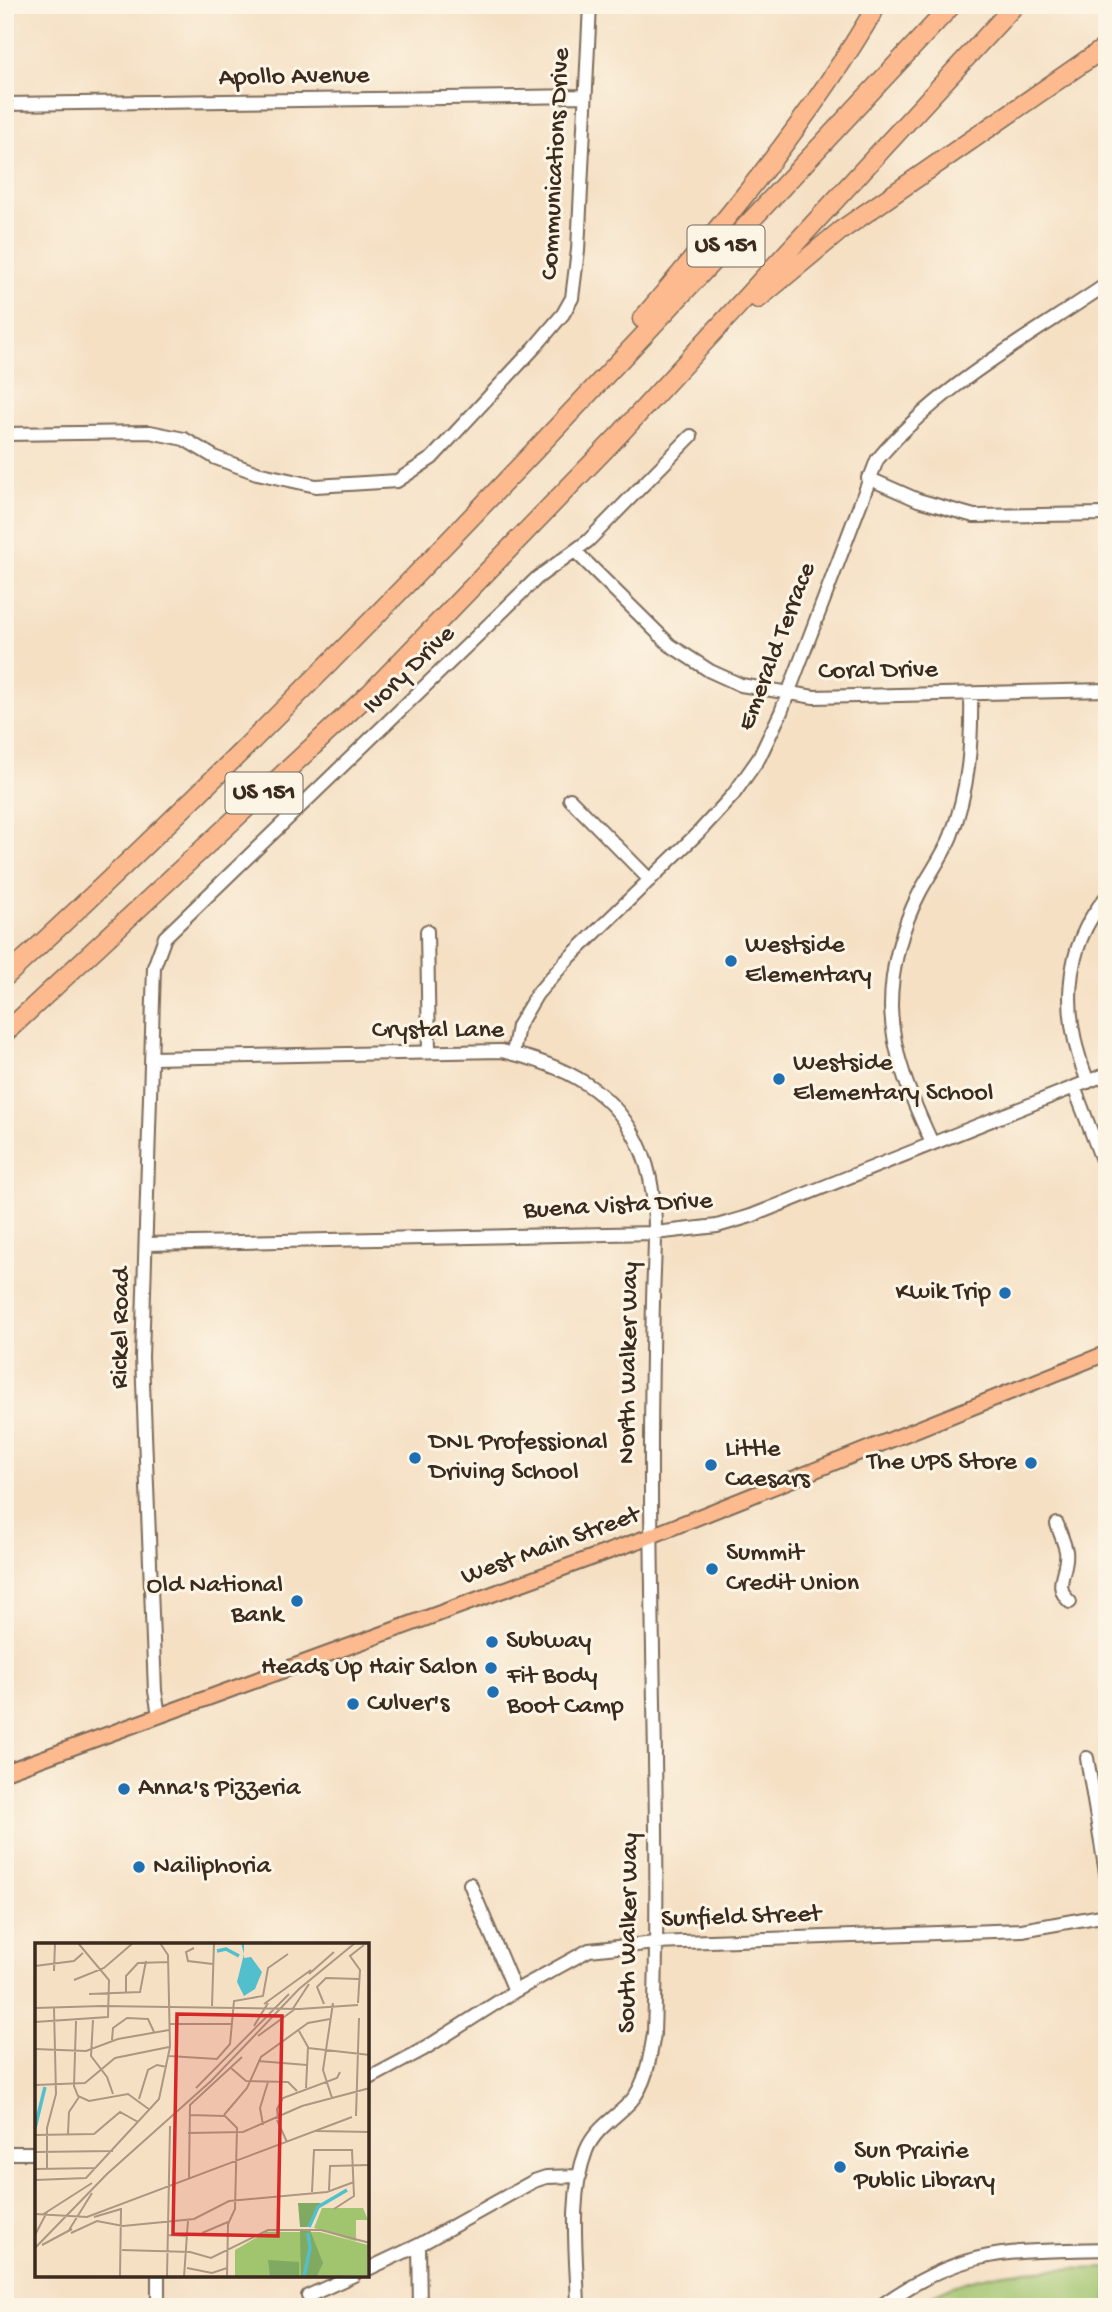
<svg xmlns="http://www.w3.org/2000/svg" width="1112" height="2312" font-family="'Gochi Hand',sans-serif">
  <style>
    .green { fill: #a1c46e; stroke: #6e7746; stroke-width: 2 }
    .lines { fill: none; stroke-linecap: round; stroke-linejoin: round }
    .minor-casing { stroke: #7c6a58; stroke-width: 16 }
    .major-casing { stroke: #7c6a58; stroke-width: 18 }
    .highway-casing { stroke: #7c6a58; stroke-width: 21 }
    .minor { stroke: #fff; stroke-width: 12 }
    .major { stroke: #fcba8e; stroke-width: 14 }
    .highway { stroke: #fcba8e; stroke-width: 18 }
    .poi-dot { fill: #1f6fb2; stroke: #fcf5e5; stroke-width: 2.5 }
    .labels { text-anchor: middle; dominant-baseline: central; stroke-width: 6; stroke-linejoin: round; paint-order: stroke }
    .shield { fill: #fcf5e5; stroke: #75675a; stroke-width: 2 }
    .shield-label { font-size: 24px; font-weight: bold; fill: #3b2a1e }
    .street-label { font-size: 26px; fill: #3b2a1e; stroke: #fcf5e5 }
    .poi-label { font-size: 26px; fill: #3b2a1e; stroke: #fcf5e5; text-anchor: start }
    .inset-river { fill: none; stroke: #52bfcc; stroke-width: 3.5 }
    .inset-road { fill: none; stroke: #ab9782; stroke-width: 2 }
    .view { fill: #d62828; fill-opacity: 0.15; stroke: #d62828; stroke-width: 3.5 }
    .inset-edge { fill: none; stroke: #3b2a1e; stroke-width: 3.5 }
  </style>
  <rect width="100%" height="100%" fill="#fcf5e5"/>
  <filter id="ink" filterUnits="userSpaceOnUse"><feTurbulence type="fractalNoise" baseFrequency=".0143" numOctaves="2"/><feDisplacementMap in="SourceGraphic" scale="14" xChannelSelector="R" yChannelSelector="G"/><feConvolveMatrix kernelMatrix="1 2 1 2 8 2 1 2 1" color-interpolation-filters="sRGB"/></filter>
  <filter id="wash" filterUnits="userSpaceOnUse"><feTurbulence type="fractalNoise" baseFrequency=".00686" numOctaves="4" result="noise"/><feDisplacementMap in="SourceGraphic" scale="28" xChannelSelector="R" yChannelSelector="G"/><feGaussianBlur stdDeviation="1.57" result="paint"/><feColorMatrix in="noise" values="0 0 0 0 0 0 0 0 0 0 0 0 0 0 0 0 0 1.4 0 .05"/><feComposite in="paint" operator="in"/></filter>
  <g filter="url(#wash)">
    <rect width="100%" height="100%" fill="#f5e0c4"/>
    <!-- green -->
    <path class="green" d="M1107,2268V2307H913C972,2266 1038,2270 1107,2268Z"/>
  </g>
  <g filter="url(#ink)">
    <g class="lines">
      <!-- minor casing -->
      <g class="minor-casing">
        <path id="minor" d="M5,104L583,96
          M5,434L150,432L184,439L216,458L257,473L316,486L397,481L432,458L535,347L563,314L572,298L578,250L590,5
          M868,478L918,500L974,516L1107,514
          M575,551L670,645L710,671L741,685L814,697L1107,690
          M570,799L650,880
          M427,931L429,1052
          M513,1054L518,1026L537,994L566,961L700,831L733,795L759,758L781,712L877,460C937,387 1029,337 1107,284
          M152,1058L501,1051C563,1064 617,1090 642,1152C661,1199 654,1251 653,1300C652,1350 651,1400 651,1450C650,1644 661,1840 654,2034C650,2056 647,2082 632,2100C616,2118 595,2128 586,2151C568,2198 577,2258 578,2307
          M1088,1082C1062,1019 1061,950 1107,896
          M1074,1087L1107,1173
          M932,1143C912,1100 892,1055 891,1006C891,967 902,926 920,892C930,873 943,856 951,836C969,789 972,743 971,694
          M146,1244L655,1233L717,1226L751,1216L1107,1074
          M1057,1524C1060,1533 1064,1542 1066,1551C1069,1571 1051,1585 1070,1602
          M159,1715L155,1691L142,1357L154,967L165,937L537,578L588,541L691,436
          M1087,1758L1107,1879
          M470,1884L515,1991
          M368,2079L424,2049L515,1991L589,1950L655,1943L1022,1930L1107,1915
          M5,2153H37
          M419,2245L420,2307
          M368,2269L419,2245L534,2181L546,2177L580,2176
          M308,2296L354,2275
          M158,2307V2275
          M879,2307C964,2246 1007,2252 1107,2249"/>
      </g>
      <!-- major casing -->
      <g class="major-casing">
        <path id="major" d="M5,1772L651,1536L1107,1353"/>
      </g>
      <!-- highway casing -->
      <g class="highway-casing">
        <path id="highway" d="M758,299L840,231L1107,46
          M642,319C727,219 811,119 877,5
          M5,977C339,671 643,335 952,5
          M5,1033L370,693L619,435L1015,5"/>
      </g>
      <!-- minor -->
      <use href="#minor" class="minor"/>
      <!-- major -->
      <use href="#major" class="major"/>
      <!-- highway -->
      <use href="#highway" class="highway"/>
    </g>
  </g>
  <!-- markers -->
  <g class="poi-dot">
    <circle cx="731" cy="961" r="7"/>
    <circle cx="779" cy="1079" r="7"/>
    <circle cx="1005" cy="1293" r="7"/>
    <circle cx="415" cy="1458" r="7"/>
    <circle cx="1031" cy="1463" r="7"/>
    <circle cx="711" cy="1465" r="7"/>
    <circle cx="712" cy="1569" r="7"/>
    <circle cx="297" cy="1601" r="7"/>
    <circle cx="492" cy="1642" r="7"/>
    <circle cx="491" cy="1668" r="7"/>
    <circle cx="493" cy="1692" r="7"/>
    <circle cx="353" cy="1704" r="7"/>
    <circle cx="124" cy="1789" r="7"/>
    <circle cx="139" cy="1867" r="7"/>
    <circle cx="840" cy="2167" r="7"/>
  </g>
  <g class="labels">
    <!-- shield labels -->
    <g class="shield">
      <rect x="687.5" y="225.5" width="77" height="41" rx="5"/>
      <rect x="225.5" y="772.5" width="77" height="41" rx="5"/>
    </g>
    <g class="shield-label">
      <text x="726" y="246">US 151</text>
      <text x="264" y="793">US 151</text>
    </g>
    <!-- street labels -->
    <g class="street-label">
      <text transform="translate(294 78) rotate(-1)">Apollo Avenue</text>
      <text transform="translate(557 164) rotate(-87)">Communications Drive</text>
      <text transform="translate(778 647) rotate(-69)">Emerald Terrace</text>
      <text transform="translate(410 671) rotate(-44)">Ivory Drive</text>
      <text transform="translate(878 672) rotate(-1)">Coral Drive</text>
      <text x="438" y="1031">Crystal Lane</text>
      <text transform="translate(618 1207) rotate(-3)">Buena Vista Drive</text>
      <text transform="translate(122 1328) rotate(-89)">Rickel Road</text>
      <text transform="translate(630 1363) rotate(-89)">North Walker Way</text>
      <text transform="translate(551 1547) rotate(-20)">West Main Street</text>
      <text transform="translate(741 1918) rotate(-2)">Sunfield Street</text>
      <text transform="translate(630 1933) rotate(-89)">South Walker Way</text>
    </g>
    <!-- poi labels -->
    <g class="poi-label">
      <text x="745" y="946">Westside<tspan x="745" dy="30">Elementary</tspan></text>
      <text x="793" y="1064">Westside<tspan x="793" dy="30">Elementary School</tspan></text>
      <text x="991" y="1293" text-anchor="end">Kwik Trip</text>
      <text x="429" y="1443">DNL Professional<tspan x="429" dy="30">Driving School</tspan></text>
      <text x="725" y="1450">Little<tspan x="725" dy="30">Caesars</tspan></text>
      <text x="1017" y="1463" text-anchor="end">The UPS Store</text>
      <text x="726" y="1554">Summit<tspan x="726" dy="30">Credit Union</tspan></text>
      <text x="283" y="1586" text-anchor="end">Old National<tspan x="283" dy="30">Bank</tspan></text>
      <text x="506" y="1642">Subway</text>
      <text x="477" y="1668" text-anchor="end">Heads Up Hair Salon</text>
      <text x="507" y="1677">Fit Body<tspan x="507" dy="30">Boot Camp</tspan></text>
      <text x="367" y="1704">Culver's</text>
      <text x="138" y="1789">Anna's Pizzeria</text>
      <text x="153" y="1867">Nailiphoria</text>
      <text x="854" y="2152">Sun Prairie<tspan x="854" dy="30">Public Library</tspan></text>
    </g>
  </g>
  <!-- overview -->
  <g transform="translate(35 1943)">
    <rect width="334" height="334" fill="#f5e0c4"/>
    <path d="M287,265H328L333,277H321V298L316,297L279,285ZM231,289H285L333,302L332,332L200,334V307Z" fill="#a1c46e"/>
    <path d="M263,260H286L273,284H265ZM275,287L288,320L282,333L266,334L265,288ZM233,317L264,319V334H235Z" fill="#80aa61"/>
    <path d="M206,0H209V15L216,14L227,29L220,46L209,53L202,39L209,11Z" fill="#52bfcc"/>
    <path class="inset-river" d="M182,8L191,6L204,13M0,185L10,144M274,284L283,264L312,247M269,334L275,305L273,290"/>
    <path class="inset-road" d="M159,5L151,9L153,18L178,21M0,23L39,18L48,10M19,28L20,0M274,31L299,9M39,37L69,25L98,0M91,50V33L103,20L134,19M54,51L105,49L111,18M323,60L325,27L315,13L329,2M229,61L276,27M289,61L282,44L291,35L324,36M67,63L264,66L323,62M177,63L179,0M0,65L67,63M257,67L274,41M58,77L56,113L72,134L78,151M41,78L39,143L43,153L54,158L93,151L115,167M0,79L73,74L74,37L43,0M135,81H197M219,83L233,60M264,88L273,104L271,145M223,93L260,66M77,97L78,85L92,75L113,76L119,89M273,105L335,112M0,106L51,108L83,96L134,87M134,113L182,116L195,101L199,58L228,53L233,25L253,11M223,118L272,122M196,125L211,138L253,139L262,148M0,142L50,140L80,115L134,104M161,145L254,51M297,155L288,127L298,60M104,156L113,127L122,122L132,124M154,172L190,173L202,185L200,266L193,281L192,334M189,172L212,145L226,114L273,80L295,76M321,173L324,75M243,176L242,166L248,155L302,135L305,129M242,177L252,199M228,182L225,165L233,139M282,188L335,189M153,190L208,189L267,163L335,145M33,191L34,169L44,154M0,192L59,191L85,169L103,179M0,209L78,208M0,226L61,225M12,226V185L21,151L19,65M154,235L155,162L207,114M0,237L51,235L124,156L135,104L133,12L125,0M294,247L295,223L335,222M277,249L279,207H317L319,253L299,266M0,271L52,274L317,174M7,272L57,240M59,274L86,266M34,287L57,250M36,290L62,278L88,283L159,276L194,258L292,249L319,239M167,290L193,279M0,292L12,269M132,292L153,293M7,302L37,286M0,305L72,231L176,138L264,46L320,0M87,307L155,309L176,315L233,287H286L335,300M152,325L177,330L192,325M85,334L86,265M132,334L135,183M149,334L153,277"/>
    <path class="view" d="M142,71L247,73L243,293L138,291Z"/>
    <rect width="334" height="334" class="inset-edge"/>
  </g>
  <!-- margin -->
  <rect width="1112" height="2312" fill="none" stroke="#fcf5e5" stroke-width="28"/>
</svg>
